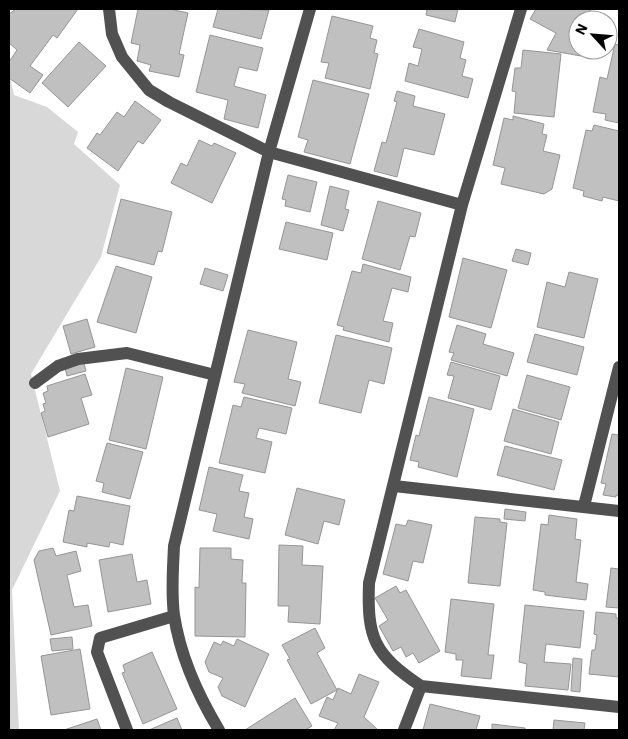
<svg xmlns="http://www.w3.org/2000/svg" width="628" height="739" font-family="'IBM Plex Sans',sans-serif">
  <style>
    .green { fill: #d8d8d8 }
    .building { fill: #c0c0c0; stroke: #959595 }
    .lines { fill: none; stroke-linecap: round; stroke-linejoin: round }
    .minor { stroke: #515151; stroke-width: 12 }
  </style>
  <rect width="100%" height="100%" fill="#fff"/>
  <!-- green -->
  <path class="green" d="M9,73L14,95L47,107L78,132L74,144L120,185L101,257L31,374L60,491L12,590L19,730H9Z"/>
  <!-- building -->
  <path class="building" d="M16,9H78L57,38L53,35L30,66L43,75L30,93L9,78V62L17,50L9,43V14Z
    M138,9H170L188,13L179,54L184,55L179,77L149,71L151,65L137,61L140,45L131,43Z
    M218,9L269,10L261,39L213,27Z
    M427,9H458L455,22L426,15Z
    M536,9H591L585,20H578V50H584L581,56L547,50L556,33L530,19Z
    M332,16L373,26L370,38L377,40L374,53L378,54L370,89L325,78L329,63L321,62Z
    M419,29L464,42L460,58L466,60L462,76L473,79L468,98L405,81L409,63L418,66L422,49L413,47Z
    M210,35L263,48L257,71L239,67L234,86L266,95L258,128L224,119L228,100L196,92Z
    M79,42L106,66L68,107L42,83Z
    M615,44L619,45V123L605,120L606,114L593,112L600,77L607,79Z
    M523,50L561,54L554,117L514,113L516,92L512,91L515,68H521Z
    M313,80L369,94L350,164L304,152L308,140L298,137Z
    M397,91L415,96L413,106L445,114L434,155L404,148L397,177L374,171L382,142L386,143L397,102L394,101Z
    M135,101L161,120L143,144L138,141L118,171L87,148L97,133L100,135L117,112L124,117Z
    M513,116L544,124L542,134L547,135L543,151L560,155L552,189L544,194L501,184L505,168L493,165L504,118L513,120Z
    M594,125L619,131V201L603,197L602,201L583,196L584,191L573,188L586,130L592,131Z
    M199,140L212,146L214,143L236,153L212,203L171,183L181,163L187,166Z
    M288,175L317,182L310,212L285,206L286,200L282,199Z
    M330,186L349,191L345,209L349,210L343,231L321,225Z
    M121,199L172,212L162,252L158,251L154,265L107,253Z
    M378,201L421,213L415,237L410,236L400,270L362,259Z
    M286,222L333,233L327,260L279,249Z
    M516,249L531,253L528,265L512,261Z
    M463,258L507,270L491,328L449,317Z
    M363,264L411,277L408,292L392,288L383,321L393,323L389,342L343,330L344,327L337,325L352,271L361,273Z
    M116,266L152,277L136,333L97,322Z
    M205,268L228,275L223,291L200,284Z
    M569,272L598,279L584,338L537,327L547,282L565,287Z
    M87,319L95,347L71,354L63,326Z
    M457,325L486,334L483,344L514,353L507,376L451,360L454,353L449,352Z
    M248,330L297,342L288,379L301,382L295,406L242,393L245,384L234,382Z
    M535,334L584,347L577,375L527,362Z
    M336,335L392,348L384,384L369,380L361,413L319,403Z
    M451,362L500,376L491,410L448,398L454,376L447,375Z
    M84,363L86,371L67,376L65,368Z
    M126,368L163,377L146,449L109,440Z
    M85,374L92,395L81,398L89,424L48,437L41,413L45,411L43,404L46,403L43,393L48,391L47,386Z
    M527,375L570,387L561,420L518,408Z
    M244,397L292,408L286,434L259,428L256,438L272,442L265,473L219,463L233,405L241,407Z
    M429,397L474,409L457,477L418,467L419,462L410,460L416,435L419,436Z
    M513,409L559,422L551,454L504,441Z
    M612,434L619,435V496L616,495V497L603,495L606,484L601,483Z
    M107,443L143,452L130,499L102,492L104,483L96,481Z
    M505,446L562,460L554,490L497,475Z
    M209,467L243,475L239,491L249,493L244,517L253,519L249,539L213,531L217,514L199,510Z
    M297,488L345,500L339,525L324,521L318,544L285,535Z
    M77,496L130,506L123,545L110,542L109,547L87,543V547L63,542L69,510L74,511Z
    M505,509L526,512L525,521L504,519Z
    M549,515L577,519L575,539L581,540L576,582L588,584L586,600L545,595V592L533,590L541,524L548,525Z
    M475,517L500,519V522L507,523L500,586L468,583Z
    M408,520L432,525L423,563L413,561L408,581L383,574L396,524L406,526Z
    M279,545L303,546L302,565L323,566L320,624L288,622L289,606H278Z
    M53,548L56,556L76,551L81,571L67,575L74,607L88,605L92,626L51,635L34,560L39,551Z
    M200,548H231V559L243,560L242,583H246L245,637L195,636V587L199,588Z
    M132,554L137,582L147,580L151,604L108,612L99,560Z
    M611,568L619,569V608L606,607Z
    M396,586L400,593L406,590L440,651L419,663L413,653L406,657L401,647L393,651L379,626L388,620L375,598Z
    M451,599L494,604L488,655H494L491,679L461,676L463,660H456V654L445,652Z
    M525,605L584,611L580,648L546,644L544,662L571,664L568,690L525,686L527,664L519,662Z
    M596,612L616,614V618H619V677L589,674L592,650H595L597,635L594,634Z
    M315,628L325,648L317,653L337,690L311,704L287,660L290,659L282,645Z
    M72,637L73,649L52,651L50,639Z
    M237,639L269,654L245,707L222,696L218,687L223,678L209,672L205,662L214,642L221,645L223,641L234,646Z
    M80,649L90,709L51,715L41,656Z
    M152,652L177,709L143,724L122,673L125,672L123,665Z
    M573,658L582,659L580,692L571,691Z
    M359,674L379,682L364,717L378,730H334L338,723L319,716L327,697L333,700L338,688L351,694Z
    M295,698L312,726L305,730H245Z
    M430,704L480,716L476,730H423Z
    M177,718L182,730H149Z
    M97,719L101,730H64Z
    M554,720L585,723L584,730H553Z
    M492,724L525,728V730H492Z"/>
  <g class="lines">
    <!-- minor -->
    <path class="minor" d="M109,9L112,34L122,57L149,90L169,102L269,152L462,205
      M35,383L58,366L78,359L127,353L215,375
      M394,486L619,511
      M584,506L619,367
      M421,686L619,707
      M127,730L97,652L100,638L174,616
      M219,730C199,697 180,655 174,615C171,592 173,569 174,546L269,152L310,9
      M404,730L421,686C374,654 367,639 369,583L462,205L521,9"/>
  </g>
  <!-- border -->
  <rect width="628" height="739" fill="none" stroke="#000000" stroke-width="20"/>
  <!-- north arrow -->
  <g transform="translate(593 35) rotate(296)"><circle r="24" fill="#ffffff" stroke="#999999"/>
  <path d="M0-4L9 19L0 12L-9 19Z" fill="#000000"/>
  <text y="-8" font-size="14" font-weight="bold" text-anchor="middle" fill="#000000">N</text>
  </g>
</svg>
